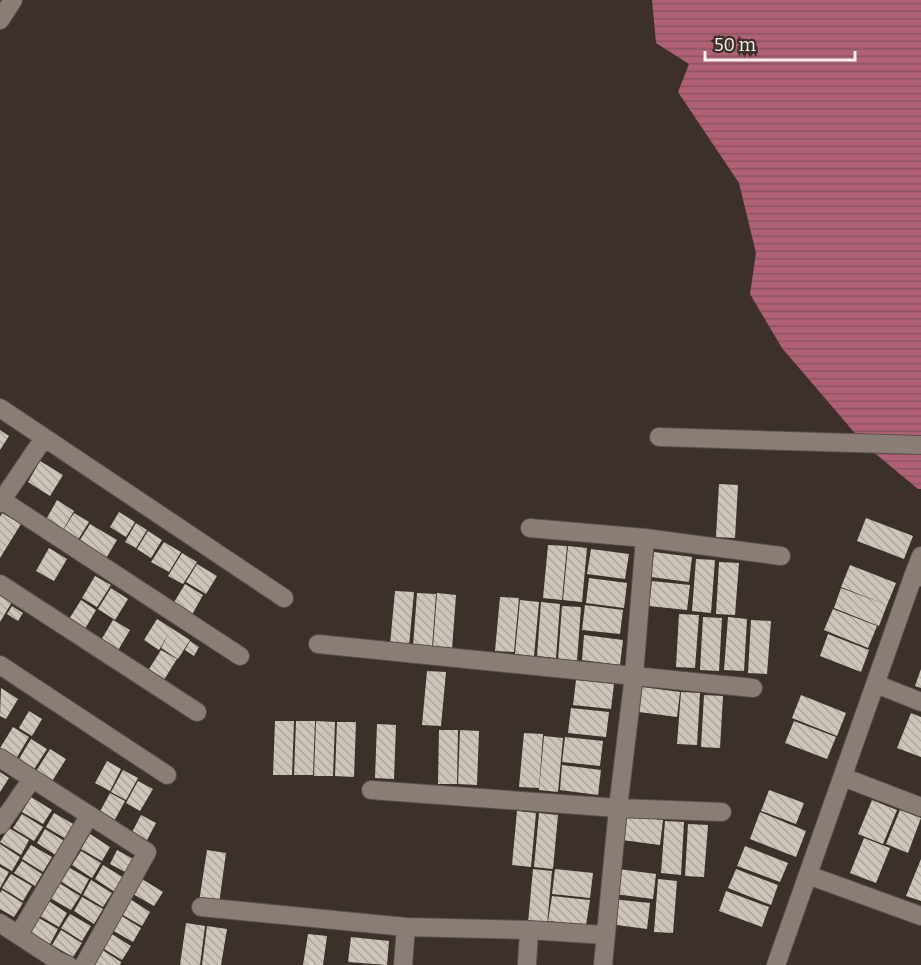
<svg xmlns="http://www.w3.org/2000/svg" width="921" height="965" font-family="Bitter,serif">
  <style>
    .water { fill: url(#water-rules) }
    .building { fill: url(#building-back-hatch) }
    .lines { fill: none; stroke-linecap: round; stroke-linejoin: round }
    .street-casing { stroke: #59504b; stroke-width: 20 }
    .secondary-casing { stroke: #59504b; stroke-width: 20 }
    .street { stroke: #8a7d75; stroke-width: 18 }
    .secondary { stroke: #8a7d75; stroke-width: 18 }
  </style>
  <defs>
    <pattern id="water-rules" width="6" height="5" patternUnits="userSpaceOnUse" patternTransform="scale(1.5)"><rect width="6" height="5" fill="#b26075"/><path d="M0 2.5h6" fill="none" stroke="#885662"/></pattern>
    <pattern id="building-back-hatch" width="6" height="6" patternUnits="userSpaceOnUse" patternTransform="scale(1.5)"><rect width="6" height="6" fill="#cec5b9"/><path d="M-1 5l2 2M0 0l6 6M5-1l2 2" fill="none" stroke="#ada69c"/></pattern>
  </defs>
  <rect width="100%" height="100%" fill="#3b312a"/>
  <!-- water -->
  <path class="water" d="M652,0H921V489H918L865,445L782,348L750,294L756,253L739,183L678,92L689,64L656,43Z"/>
  <!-- building -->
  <path class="building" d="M0,430L9,436L0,450Z
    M40,461L63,475L50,496L28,482Z
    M719,484L738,485L735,538L716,537Z
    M57,500L74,511L60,535L43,525Z
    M119,512L135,522L126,537L110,527Z
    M2,513L21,524L0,558V517Z
    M74,513L89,522L76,543L61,534Z
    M866,518L913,536L904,559L857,541Z
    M136,523L147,530L136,548L125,542Z
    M90,524L117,540L105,560L78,543Z
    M148,531L162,540L151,558L137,549Z
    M164,542L181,552L169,572L151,562Z
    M548,545L567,546L562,600L543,598Z
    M568,546L587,548L582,602L563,600Z
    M49,548L67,559L54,581L36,571Z
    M591,549L629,554L625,579L587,574Z
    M654,552L692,557L689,582L651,577Z
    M182,553L197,562L183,584L168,576Z
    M696,559L715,560L711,613L692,611Z
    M719,562L739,563L735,615L716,614Z
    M197,564L217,576L206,594L186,582Z
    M850,565L896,583L887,605L841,587Z
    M95,576L111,585L97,607L82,598Z
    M589,578L627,583L624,608L586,603Z
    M652,581L690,585L687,610L649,606Z
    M185,584L203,595L189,620L170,609Z
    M111,588L128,599L115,620L98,609Z
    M841,588L887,605L879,626L834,608Z
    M395,591L414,592L409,646L390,645Z
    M417,593L436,594L432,648L413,646Z
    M437,593L456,595L452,649L433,647Z
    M0,595L12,602L0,622Z
    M500,597L519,598L514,652L495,651Z
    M81,600L96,610L82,634L66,624Z
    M520,600L539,602L534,656L515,654Z
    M541,602L560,604L556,658L537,656Z
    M585,605L623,610L620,634L582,630Z
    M12,606L23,613L18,621L7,614Z
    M562,606L581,607L577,661L558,660Z
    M833,609L877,626L868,648L824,630Z
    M679,614L699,615L695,668L676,667Z
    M703,617L722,618L719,671L700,670Z
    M728,617L747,619L744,671L724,670Z
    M157,619L190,640L178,659L161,648L169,633L159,650L144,640Z
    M113,620L130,630L117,652L100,642Z
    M751,620L771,621L767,674L748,673Z
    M828,634L869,650L861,672L820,656Z
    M584,635L623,640L620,665L582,660Z
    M190,641L199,647L194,656L185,650Z
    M161,650L177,659L162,683L146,674Z
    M921,669V688L915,686Z
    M427,671L446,672L441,726L422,725Z
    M576,680L614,684L611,709L573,705Z
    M642,687L680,692L677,717L639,712Z
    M1,688L18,699L6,719L0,716Z
    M681,692L700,693L697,745L677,744Z
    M704,695L723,696L720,748L701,747Z
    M801,695L846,713L837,736L792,718Z
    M571,708L609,712L606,737L568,733Z
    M29,711L42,719L32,736L19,728Z
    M911,713L921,717V757L897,748Z
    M275,721H294L292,775H273Z
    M296,721H315L313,775H294Z
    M316,721L335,722L333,776H314Z
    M794,721L836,737L827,759L785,743Z
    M337,722H356L354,777L335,776Z
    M377,724L396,725L394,779L375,778Z
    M13,727L29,737L13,764L0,756V748Z
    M439,730H458L457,784H438Z
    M460,730L479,731L477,785L458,784Z
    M524,733L543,734L539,788L519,787Z
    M544,736L563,738L558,792L539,790Z
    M565,737L603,741L600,766L562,762Z
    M31,739L47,749L31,774L16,764Z
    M50,749L66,759L51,783L35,773Z
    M107,761L121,769L110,791L95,783Z
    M562,765L601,770L598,795L560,790Z
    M123,770L138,778L126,800L111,792Z
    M0,772L9,778L0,792Z
    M138,781L153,789L140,811L126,803Z
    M769,790L804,803L796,824L761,811Z
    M110,793L125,801L112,825L97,817Z
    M31,797L52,810L43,824L22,812Z
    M872,800L897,810L883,844L858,834Z
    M900,810L921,818L908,853L886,844Z
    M517,811L536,813L531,867L512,865Z
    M760,812L806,831L796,857L750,839Z
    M54,813L75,825L66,839L46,827Z
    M539,813L558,815L553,869L534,867Z
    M22,814L43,827L34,841L13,828Z
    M141,815L156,823L145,844L130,836Z
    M625,815L663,820L660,845L622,840Z
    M665,821L684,822L681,875L661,873Z
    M688,824L708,825L704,877L685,876Z
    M9,828L29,840L21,855L0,842Z
    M45,829L66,842L57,856L37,843Z
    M90,834L110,847L102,861L81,849Z
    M864,838L890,848L876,883L850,873Z
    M0,844L20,857L12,871L0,864Z
    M31,845L52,857L43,872L22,859Z
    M745,846L788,863L780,882L737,866Z
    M117,850L135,860L127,873L110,864Z
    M207,850L226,853L219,904L199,902Z
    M81,851L101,863L92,878L72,865Z
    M921,859V901L906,896Z
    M22,861L42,874L35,886L14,873Z
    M103,865L124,878L115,892L95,879Z
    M0,867L9,872L0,888Z
    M68,867L89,879L81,894L60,881Z
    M533,869L552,871L547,925L528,923Z
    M555,869L593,873L590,898L552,894Z
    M618,869L656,874L653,899L615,894Z
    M736,869L778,885L771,905L728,888Z
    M11,874L32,886L23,901L2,888Z
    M142,879L163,892L154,906L133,894Z
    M658,879L677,881L673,933L654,932Z
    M91,880L112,893L103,907L83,895Z
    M59,883L80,896L71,910L50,898Z
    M2,890L23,903L14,917L0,909V893Z
    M726,891L769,907L762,927L719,911Z
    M552,896L590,900L586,925L548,921Z
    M82,897L103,909L94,924L74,911Z
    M130,899L150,912L142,926L121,914Z
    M612,899L650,903L647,929L609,924Z
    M47,900L67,913L59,927L38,915Z
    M70,914L91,926L82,941L61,928Z
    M120,915L141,928L133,942L112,930Z
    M37,917L58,929L50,944L29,931Z
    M186,923L205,926L200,965H180Z
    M207,926L227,929L221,965H202Z
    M61,930L82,943L73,957L52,945Z
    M110,933L131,946L122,960L101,947Z
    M308,934L327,936L323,965H303Z
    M351,937L389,941L387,965L348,962Z
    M101,949L121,962L120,965H94Z"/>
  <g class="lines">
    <!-- street casing -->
    <g class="street-casing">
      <path id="street" d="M0,408L284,598
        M659,437L921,445
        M0,499L240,656
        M0,503L44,438
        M530,528L645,538L781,556
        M914,574L921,556
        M0,584L197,712
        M318,644L753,688
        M0,665L167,775
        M876,684L921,702
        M0,758L147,852L84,965
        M843,777L921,807
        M371,790L618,808L722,812
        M0,825L32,779
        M808,875L921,916
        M201,907L406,927L529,930L605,935
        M0,923L58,961L68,965
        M19,934L89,816
        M403,965L406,927
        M527,965L529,930
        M603,965L618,808L634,675L645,538
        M776,965L914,574L921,577"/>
    </g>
    <!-- secondary casing -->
    <g class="secondary-casing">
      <path id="secondary" d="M0,20L13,0"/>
    </g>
    <!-- street -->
    <use href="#street" class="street"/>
    <!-- secondary -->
    <use href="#secondary" class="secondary"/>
  </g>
  <!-- scale -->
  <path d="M705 51v9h150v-9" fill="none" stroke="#f6efea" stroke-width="3"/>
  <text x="714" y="51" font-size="18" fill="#f6efea" stroke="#3b312a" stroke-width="4.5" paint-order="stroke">50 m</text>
</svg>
